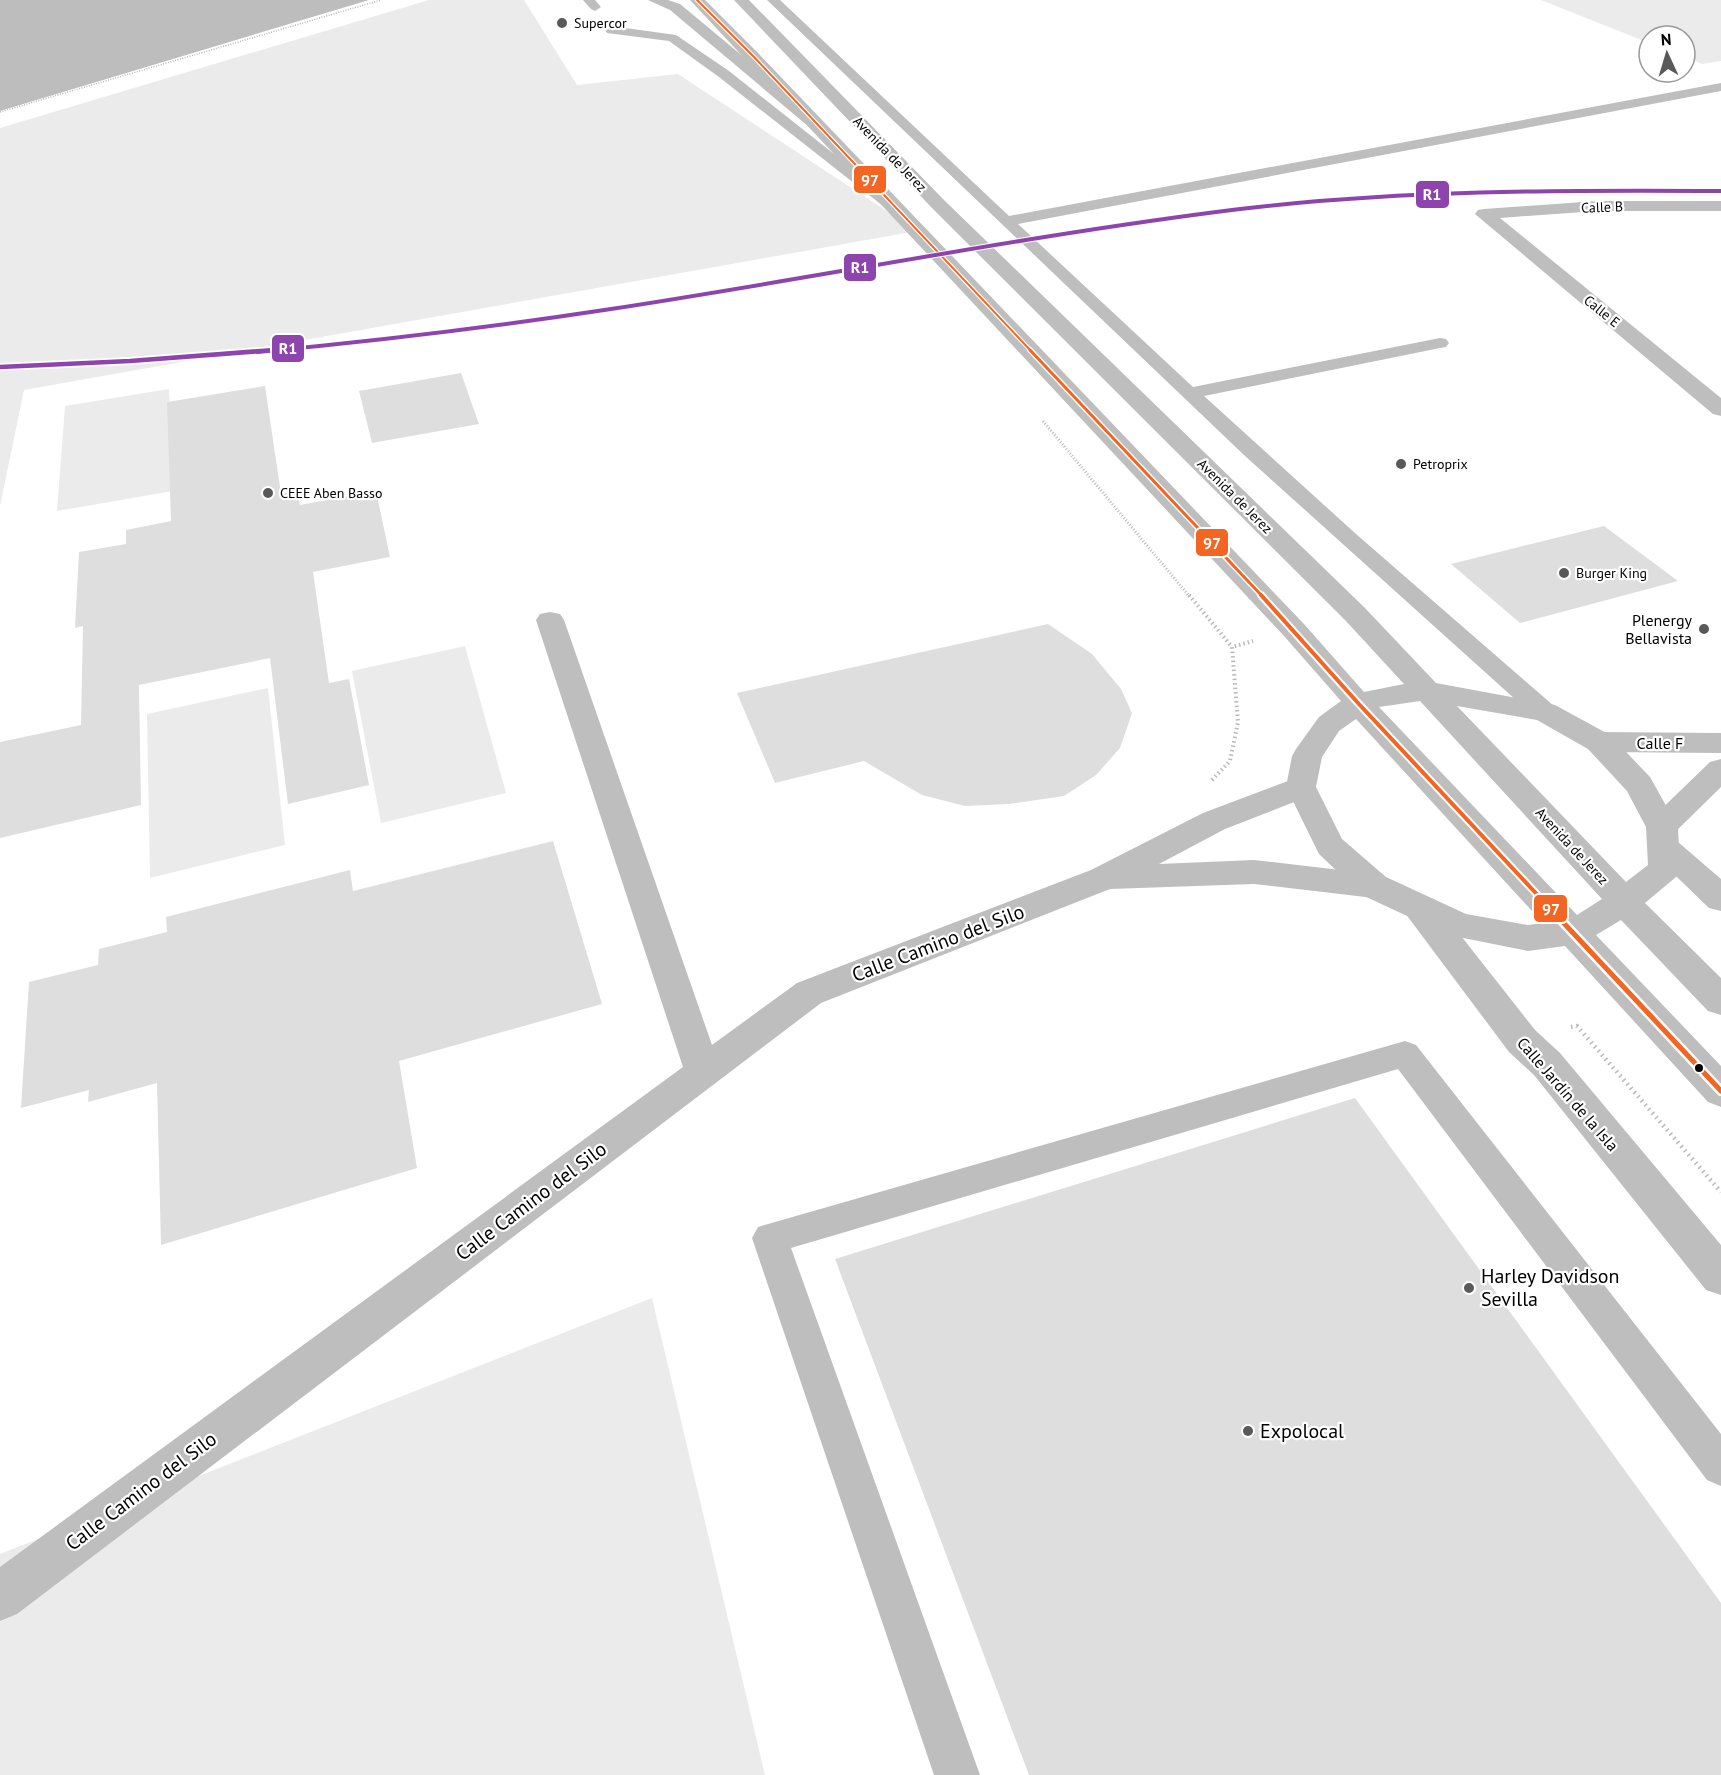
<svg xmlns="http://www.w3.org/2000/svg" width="1721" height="1775" font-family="'PT Sans',sans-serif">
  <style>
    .green { fill: #ebebeb }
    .water { fill: #bdbdbd }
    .building { fill: #dedede }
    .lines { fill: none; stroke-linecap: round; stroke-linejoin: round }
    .path-far3 { stroke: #b9b9b9; stroke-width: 1.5; stroke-dasharray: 1 1.5; stroke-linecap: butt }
    .path-far2 { stroke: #b9b9b9; stroke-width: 3; stroke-dasharray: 1 2; stroke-linecap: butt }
    .path-far1 { stroke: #b9b9b9; stroke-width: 4; stroke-dasharray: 1.5 3; stroke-linecap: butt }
    .path { stroke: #b9b9b9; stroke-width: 4.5; stroke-dasharray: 1.5 4; stroke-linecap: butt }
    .service { fill: #bebebe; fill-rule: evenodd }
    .minor { fill: #bebebe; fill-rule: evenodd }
    .primary { fill: #bebebe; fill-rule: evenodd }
    .motorway { fill: #bebebe; fill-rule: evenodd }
    .bus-1-far3-casing { stroke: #fff; stroke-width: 4.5 }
    .bus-1-far2-casing { stroke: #fff; stroke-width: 6 }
    .bus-1-far1-casing { stroke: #fff; stroke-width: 8 }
    .bus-1-casing { stroke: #fff; stroke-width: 10 }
    .bus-1-far3 { stroke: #f26522; stroke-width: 2 }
    .bus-1-far2 { stroke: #f26522; stroke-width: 3 }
    .bus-1-far1 { stroke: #f26522; stroke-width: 4 }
    .bus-1 { stroke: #f26522; stroke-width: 5 }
    .rail-1-far1-casing { stroke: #fff; stroke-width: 6 }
    .rail-1-casing { stroke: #fff; stroke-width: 8 }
    .rail-1-far1 { stroke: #8e44ad; stroke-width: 4 }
    .rail-1 { stroke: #8e44ad; stroke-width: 4.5 }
    .poi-dot { fill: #595959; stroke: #fff; stroke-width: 2 }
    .bus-dot { fill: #000; stroke: #fff; stroke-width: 2 }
    .labels { text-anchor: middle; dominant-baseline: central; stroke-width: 4.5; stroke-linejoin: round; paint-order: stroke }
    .far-poi-label { font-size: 14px; fill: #000; stroke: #fff; text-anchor: start }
    .far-street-label { font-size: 14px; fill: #000; stroke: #fff }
    .poi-label { font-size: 16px; fill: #000; stroke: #fff; text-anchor: end }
    .street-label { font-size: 16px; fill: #000; stroke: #fff }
    .near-street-label { font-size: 20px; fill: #000; stroke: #fff }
    .near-poi-label { font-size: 20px; fill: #000; stroke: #fff; text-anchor: start }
    .line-badge { stroke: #fff; stroke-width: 2 }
    .badge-label { font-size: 16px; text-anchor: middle; font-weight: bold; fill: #fff }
  </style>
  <rect width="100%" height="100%" fill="#fff"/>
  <!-- green -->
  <path class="green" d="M429,0H524L577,85L678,74L917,231L24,390L0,506V128Z
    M1541,0H1721V61L1702,64L1685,57V36H1649V43Z
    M169,389L173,491L57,511L65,406Z
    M465,646L506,793L381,823L352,671Z
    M268,688L285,845L150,878L147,714Z
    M652,1298L765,1775H0V1554Z"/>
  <!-- water -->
  <path class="water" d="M0,0H369L0,111Z"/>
  <!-- building -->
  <path class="building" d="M461,373L479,424L372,443L359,391Z
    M265,386L281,494L298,491L300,505L376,491L390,557L313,572L329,683L349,679L369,785L288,804L270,658L139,685L141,805L0,838V742L81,725L83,626L75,628L79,552L126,544V530L171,521L167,402Z
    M1604,526L1678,581L1520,623L1451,564Z
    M1048,624L1092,654L1121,689L1132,713L1120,748L1096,775L1064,796L1009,804L965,806L922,795L864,761L775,783L737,693Z
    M553,841L602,1004L399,1061L417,1168L161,1245L157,1083L88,1102L89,1090L21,1108L29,982L98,965L99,949L167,932L166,917L350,870L353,891Z
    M1355,1098L1721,1603V1775H1029L835,1259Z"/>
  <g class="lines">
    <!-- path-far3 -->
    <path class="path-far3" d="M0,112L381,0"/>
    <!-- path-far2 -->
    <path class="path-far2" d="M1043,421L1190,597"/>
    <!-- path-far1 -->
    <path class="path-far1" d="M1189,595L1232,647
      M1212,780L1230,761L1238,722L1232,647L1253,641"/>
    <!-- path -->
    <path class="path" d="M1571,1027L1577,1026L1721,1192"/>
    <!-- service -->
    <path class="service" d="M583,0H595L601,7L595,11L591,9Z
      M767,0H780L1009,216L1721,83V91L1018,224L1193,387L1440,338L1446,339L1449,343L1446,347L1440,348L1204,396L1356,534L1554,706L1558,712L1554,718L1545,720L1536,718L1244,455Z
      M611,26L676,35L729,71L896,203L888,208L883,206L719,77L669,41L607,33L605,30Z
      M1405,1041L1416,1045L1721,1434V1486L1707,1480L1398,1069L791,1248L980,1775H934L752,1238L758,1227Z"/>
    <!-- minor -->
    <path class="minor" d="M1597,201H1721V211H1597L1500,218L1721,398V416L1713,414L1475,214L1478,210L1484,209Z
      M550,612L560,614L564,620L712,1045L797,983L1091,870L1203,813L1301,776L1312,779L1316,787L1312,795L1225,829L1159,864L1254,860L1374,874L1386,877L1390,886L1386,895L1374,898L1254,884L1110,889L821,1003L17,1614L0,1621V1567L683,1067L536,620L540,614Z
      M1599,732L1721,733V753L1599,752L1588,749L1584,742L1588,735Z
      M1721,759V787L1671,836L1721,879V911L1709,908L1652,853L1647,845L1654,836L1651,835L1646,827L1651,819L1710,762Z
      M1420,895L1432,899L1535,1030L1560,1053L1721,1245V1295L1706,1290L1534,1075L1509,1052L1408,917L1403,908L1408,899Z"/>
    <!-- primary -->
    <path class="primary" d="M690,0H705L759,54L1304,624L1364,692L1404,684L1345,620L933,209L734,0H749L945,201L1365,608L1436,683L1555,705L1610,735L1650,777L1678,827L1680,869L1676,877L1645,903L1721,978V1015L1708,1011L1621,920L1596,935L1721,1066V1107L1708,1102L1565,946L1528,951L1448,935L1362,895L1319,854L1286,787L1292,756L1296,749L1319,717L1341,701L1284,636ZM1420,701L1602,899L1577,915L1379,707ZM1457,706L1537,720L1588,749L1627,791L1646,827L1648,865L1626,882ZM1356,719L1543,923L1528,925L1466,914L1386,877L1342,839L1316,787L1322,757L1339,731Z"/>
    <!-- motorway -->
    <path class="motorway" d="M648,0H668L680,4L827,126L829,129L827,132H815L670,10Z"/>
    <!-- bus-1-far3 casing -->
    <g class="bus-1-far3-casing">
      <path id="bus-1-far3" d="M697,0L754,57L1032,352"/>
    </g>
    <!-- bus-1-far2 casing -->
    <g class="bus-1-far2-casing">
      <path id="bus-1-far2" d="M1030,350L1263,597"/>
    </g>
    <!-- bus-1-far1 casing -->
    <g class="bus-1-far1-casing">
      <path id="bus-1-far1" d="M1261,595L1358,703L1546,904"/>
    </g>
    <!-- bus-1 casing -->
    <g class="bus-1-casing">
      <path id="bus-1" d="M1545,903L1721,1091"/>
    </g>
    <!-- bus-1-far3 -->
    <use href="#bus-1-far3" class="bus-1-far3"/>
    <!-- bus-1-far2 -->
    <use href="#bus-1-far2" class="bus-1-far2"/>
    <!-- bus-1-far1 -->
    <use href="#bus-1-far1" class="bus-1-far1"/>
    <!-- bus-1 -->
    <use href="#bus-1" class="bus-1"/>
    <!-- rail-1-far1 casing -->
    <g class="rail-1-far1-casing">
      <path id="rail-1-far1" d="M257,352C376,341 493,327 611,309C821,277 1029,235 1240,209C1399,190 1561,190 1721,191"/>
    </g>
    <!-- rail-1 casing -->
    <g class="rail-1-casing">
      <path id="rail-1" d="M0,367L130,361L274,350"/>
    </g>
    <!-- rail-1-far1 -->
    <use href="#rail-1-far1" class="rail-1-far1"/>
    <!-- rail-1 -->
    <use href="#rail-1" class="rail-1"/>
  </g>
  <!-- markers -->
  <g class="poi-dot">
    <circle cx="562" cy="23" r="6"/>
    <circle cx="1401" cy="464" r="6"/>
    <circle cx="268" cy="493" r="6"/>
    <circle cx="1564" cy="573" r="6"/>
    <circle cx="1704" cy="629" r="6"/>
    <circle cx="1469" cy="1288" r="6"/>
    <circle cx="1248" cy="1431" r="6"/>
  </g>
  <circle class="bus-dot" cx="1699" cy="1068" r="5"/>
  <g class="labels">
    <!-- far-poi labels -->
    <g class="far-poi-label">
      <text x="574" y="23">Supercor</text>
      <text x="1413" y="464">Petroprix</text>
      <text x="280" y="493">CEEE Aben Basso</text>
      <text x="1576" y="573">Burger King</text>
    </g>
    <!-- far-street labels -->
    <g class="far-street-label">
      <text transform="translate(890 154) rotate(46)">Avenida de Jerez</text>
      <text transform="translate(1602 207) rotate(-2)">Calle B</text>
      <text transform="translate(1602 311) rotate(39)">Calle E</text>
      <text transform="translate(1235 496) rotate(45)">Avenida de Jerez</text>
      <text transform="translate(1572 846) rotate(47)">Avenida de Jerez</text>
    </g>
    <!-- poi labels -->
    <g class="poi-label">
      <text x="1692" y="620">Plenergy<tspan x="1692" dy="18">Bellavista</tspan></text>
    </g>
    <!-- street labels -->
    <g class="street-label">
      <text x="1660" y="743">Calle F</text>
      <text transform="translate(1568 1094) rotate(49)">Calle Jardín de la Isla</text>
    </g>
    <!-- near-street labels -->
    <g class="near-street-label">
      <text transform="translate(938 943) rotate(-21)">Calle Camino del Silo</text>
      <text transform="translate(531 1201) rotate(-37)">Calle Camino del Silo</text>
      <text transform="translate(141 1491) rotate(-37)">Calle Camino del Silo</text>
    </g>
    <!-- near-poi labels -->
    <g class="near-poi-label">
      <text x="1481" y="1276">Harley Davidson<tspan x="1481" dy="23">Sevilla</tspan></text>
      <text x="1260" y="1431">Expolocal</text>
    </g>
  </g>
  <g class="line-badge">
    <rect x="853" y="165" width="34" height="29" rx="6" fill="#f26522"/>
    <rect x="1415" y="180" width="35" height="29" rx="6" fill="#8e44ad"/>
    <rect x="843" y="253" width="34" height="29" rx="6" fill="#8e44ad"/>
    <rect x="271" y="334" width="34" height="29" rx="6" fill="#8e44ad"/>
    <rect x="1195" y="528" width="34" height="29" rx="6" fill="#f26522"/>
    <rect x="1533" y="894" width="35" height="29" rx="6" fill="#f26522"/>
  </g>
  <g class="badge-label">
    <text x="870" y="186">97</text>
    <text x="1432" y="200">R1</text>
    <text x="860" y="273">R1</text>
    <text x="288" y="354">R1</text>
    <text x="1212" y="549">97</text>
    <text x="1551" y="915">97</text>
  </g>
  <!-- north arrow -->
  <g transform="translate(1667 54) rotate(356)"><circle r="28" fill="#ffffff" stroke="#999999" stroke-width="1.5"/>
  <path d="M0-4.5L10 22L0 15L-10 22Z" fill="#595959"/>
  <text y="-9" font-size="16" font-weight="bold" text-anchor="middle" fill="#000000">N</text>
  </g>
</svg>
